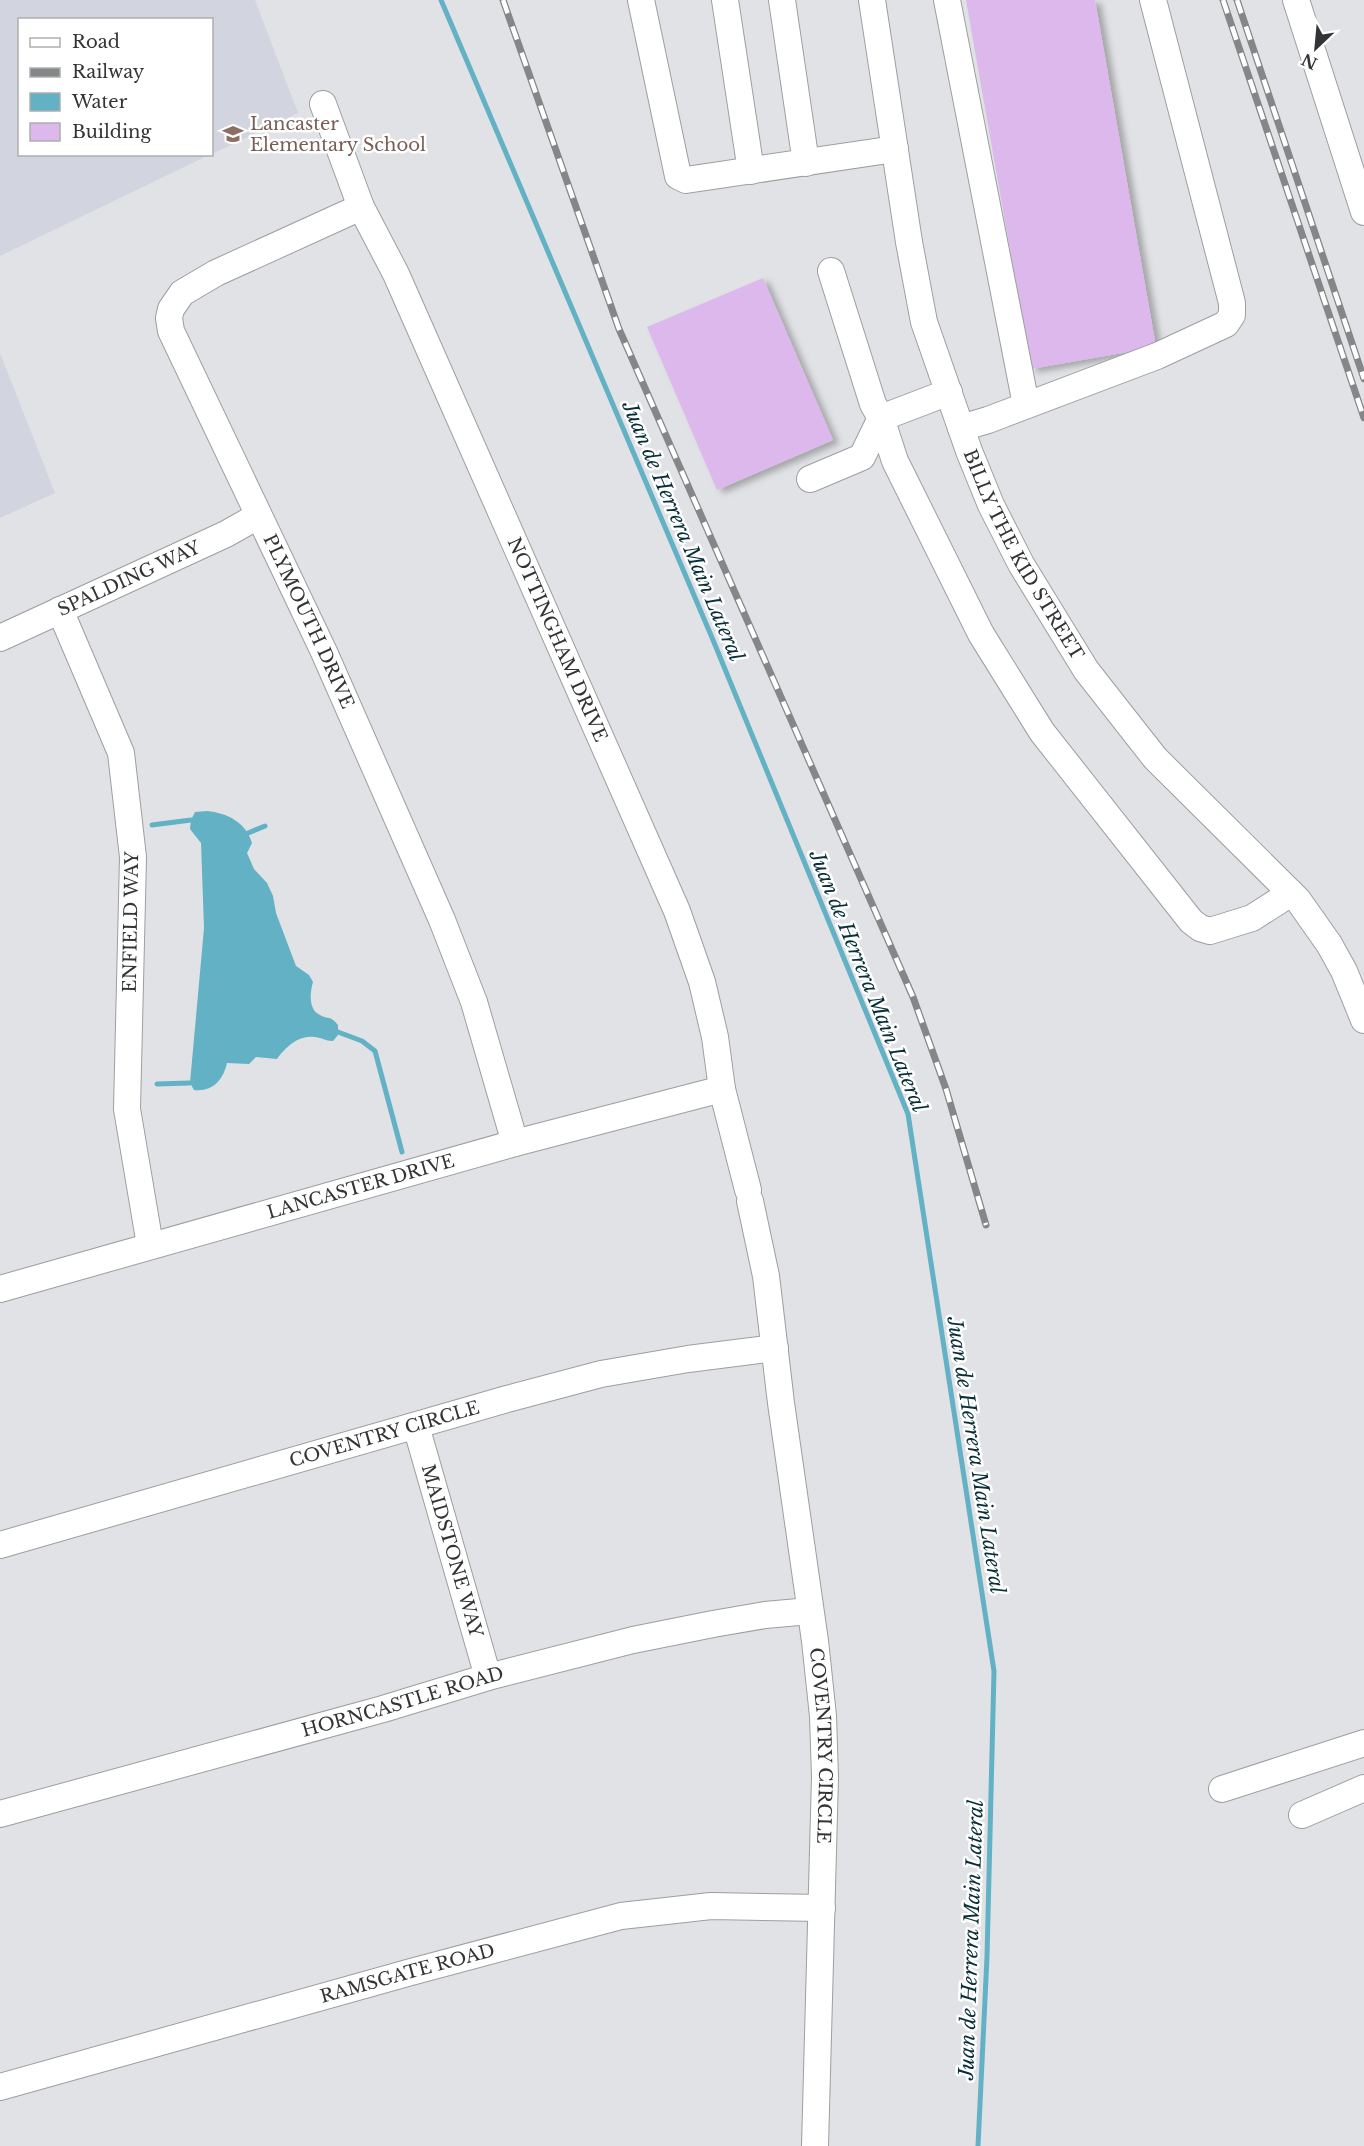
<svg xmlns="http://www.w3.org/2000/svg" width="1364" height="2146" font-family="'Libre Baskerville',serif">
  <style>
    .built { fill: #d2d5df }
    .water { fill: #62b1c4 }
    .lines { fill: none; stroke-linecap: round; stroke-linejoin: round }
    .stream { stroke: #62b1c4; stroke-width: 5 }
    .building { fill: #ddb8ec; filter: url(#shadow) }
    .minor-casing { stroke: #9d9ea0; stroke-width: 28 }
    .minor { stroke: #fff; stroke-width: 26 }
    .rail-casing { stroke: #858688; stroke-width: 7 }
    .rail { stroke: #fff; stroke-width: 4.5; stroke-dasharray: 14; stroke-linecap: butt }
    .labels { text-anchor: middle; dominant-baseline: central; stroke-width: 5; stroke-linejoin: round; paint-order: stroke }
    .education-label { font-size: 18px; fill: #785e54; stroke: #fff; text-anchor: start }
    .street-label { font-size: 18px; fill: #333435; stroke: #fff }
    .water-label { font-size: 20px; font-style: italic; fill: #072f38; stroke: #fff }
  </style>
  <defs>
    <filter id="shadow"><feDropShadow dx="6" dy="3.5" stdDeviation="3" flood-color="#0004"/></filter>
  </defs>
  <rect width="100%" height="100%" fill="#e1e2e5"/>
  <!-- built -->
  <path class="built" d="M0,0H255L298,113L212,154V20H20V154H211L0,256Z
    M0,353L55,493L0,518Z"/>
  <!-- water -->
  <path class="water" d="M207,811C227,813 246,822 252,843L247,853L254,869L267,883L273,896L276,913L296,966L309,975L313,982C310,992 308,1010 320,1015C329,1020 330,1015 338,1025V1035L333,1041C325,1041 321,1037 314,1037C298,1035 285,1048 277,1059L256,1057L249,1064L227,1063C223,1080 213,1092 194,1090L190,1083L204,928L201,843L190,829L191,820L195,812Z"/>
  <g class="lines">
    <!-- stream -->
    <path class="stream" d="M441,0L713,640L908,1114L994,1671L987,1957L978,2146
      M152,825L191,820
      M248,833L265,826
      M338,1032L362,1041L375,1051L402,1152
      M157,1084L190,1083"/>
  </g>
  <!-- building -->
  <path class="building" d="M966,0H1095L1156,347L1031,369Z
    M763,278L833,440L717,490L647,327Z"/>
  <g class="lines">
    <!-- minor casing -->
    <g class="minor-casing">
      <g id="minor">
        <path d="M641,0L678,176L686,180L895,149"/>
        <path d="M725,0L751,171"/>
        <path d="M782,0L806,163"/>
        <path id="s1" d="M872,0L909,242L924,322L969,451L991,505L1021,564L1086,670L1155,758L1298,900L1329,944L1344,971L1364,1020"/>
        <path d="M947,0L1026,405"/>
        <path d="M1296,0L1364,212"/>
        <path id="s2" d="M323,104L361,207L396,274L677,911L702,982L715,1037L722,1089L748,1190"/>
        <path id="s3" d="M361,207L216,273L182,293L171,309L169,318L171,331L324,652L442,920L474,1002L515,1143"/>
        <path d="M831,271L873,404L881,418L895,461L981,634L1042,732L1191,921L1200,928L1210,931L1252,918L1291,893"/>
        <path d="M961,428L988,420L1157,356L1226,324L1232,315V303L1153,0"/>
        <path d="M810,479L862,457L881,418L949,392"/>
        <path d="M60,610L121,753L133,857L127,1109L150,1245"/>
        <path id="s4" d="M0,638L226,534L258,516"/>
        <path id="s5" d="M750,1201L766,1276L781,1403L815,1641L823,1716L825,1777L815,2146"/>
        <path id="s6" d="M0,1289L515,1143L722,1089"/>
        <path id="s7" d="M416,1426L488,1677"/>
        <path id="s8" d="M0,1545L507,1399L601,1374L688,1359L775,1348"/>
        <path d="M1222,1789L1364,1743"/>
        <path id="s9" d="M0,1814L383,1709L488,1677L633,1640L713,1624L765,1615L810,1611"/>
        <path d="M1302,1815L1364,1788"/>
        <path id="s10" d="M0,2087L411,1972L621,1916L711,1906L822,1908"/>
      </g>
    </g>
    <!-- minor -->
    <use href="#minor" class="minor"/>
    <!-- rail casing -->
    <g class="rail-casing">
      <path id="rail" d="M503,0L619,329L913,997L946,1089L986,1225
        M1223,0L1364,418
        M1237,0L1364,379"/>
    </g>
    <!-- rail -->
    <use href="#rail" class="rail"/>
  </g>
  <!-- icons -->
  <defs>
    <g id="school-bare" transform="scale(1.62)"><path d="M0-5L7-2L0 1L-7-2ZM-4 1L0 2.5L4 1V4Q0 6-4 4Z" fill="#8d6e63" stroke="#fff" stroke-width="2.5" paint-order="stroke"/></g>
  </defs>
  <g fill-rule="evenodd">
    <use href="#school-bare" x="233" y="134"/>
  </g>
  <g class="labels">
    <!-- education labels -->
    <g class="education-label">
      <text x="250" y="124">Lancaster<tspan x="250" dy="21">Elementary School</tspan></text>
    </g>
    <!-- street labels -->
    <g class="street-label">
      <text stroke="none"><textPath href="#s1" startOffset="580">BILLY THE KID STREET</textPath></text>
      <text stroke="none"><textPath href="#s4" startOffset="142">SPALDING WAY</textPath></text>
      <text stroke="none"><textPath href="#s3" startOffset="562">PLYMOUTH DRIVE</textPath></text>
      <text stroke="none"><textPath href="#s2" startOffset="585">NOTTINGHAM DRIVE</textPath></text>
      <text transform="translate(131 922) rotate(-89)">ENFIELD WAY</text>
      <text stroke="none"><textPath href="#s6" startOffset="375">LANCASTER DRIVE</textPath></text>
      <text stroke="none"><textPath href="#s8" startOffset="400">COVENTRY CIRCLE</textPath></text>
      <text stroke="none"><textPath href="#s7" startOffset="130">MAIDSTONE WAY</textPath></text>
      <text stroke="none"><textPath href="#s9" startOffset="418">HORNCASTLE ROAD</textPath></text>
      <text stroke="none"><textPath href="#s5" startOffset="550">COVENTRY CIRCLE</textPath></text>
      <text stroke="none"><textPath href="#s10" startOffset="423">RAMSGATE ROAD</textPath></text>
    </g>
    <!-- water labels -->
    <g class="water-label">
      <text transform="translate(683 531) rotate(67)">Juan de Herrera Main Lateral</text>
      <text transform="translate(868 981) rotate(68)">Juan de Herrera Main Lateral</text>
      <text transform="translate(976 1455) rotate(81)">Juan de Herrera Main Lateral</text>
      <text transform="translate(971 1940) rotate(-88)">Juan de Herrera Main Lateral</text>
    </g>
  </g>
  <!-- legend -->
  <rect x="18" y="18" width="195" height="138" fill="#ffffff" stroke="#adaeae" stroke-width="1.5"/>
  <rect x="30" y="38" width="30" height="9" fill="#ffffff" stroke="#adaeae" stroke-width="1.5"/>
  <text x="72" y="48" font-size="18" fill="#333435">Road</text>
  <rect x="30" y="68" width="30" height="9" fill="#858688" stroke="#adaeae" stroke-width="1.5"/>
  <text x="72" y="78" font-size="18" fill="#333435">Railway</text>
  <rect x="30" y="93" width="30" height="18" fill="#62b1c4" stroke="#adaeae" stroke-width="1.5"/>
  <text x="72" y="108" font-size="18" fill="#333435">Water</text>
  <rect x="30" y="123" width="30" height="18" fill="#ddb8ec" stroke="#adaeae" stroke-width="1.5"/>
  <text x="72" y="138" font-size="18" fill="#333435">Building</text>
  <!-- north arrow -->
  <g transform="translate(1316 48) rotate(206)" stroke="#ffffff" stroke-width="4.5" paint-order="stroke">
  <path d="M0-4.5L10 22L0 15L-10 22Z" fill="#333435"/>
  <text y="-9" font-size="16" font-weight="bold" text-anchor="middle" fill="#333435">N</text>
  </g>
</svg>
